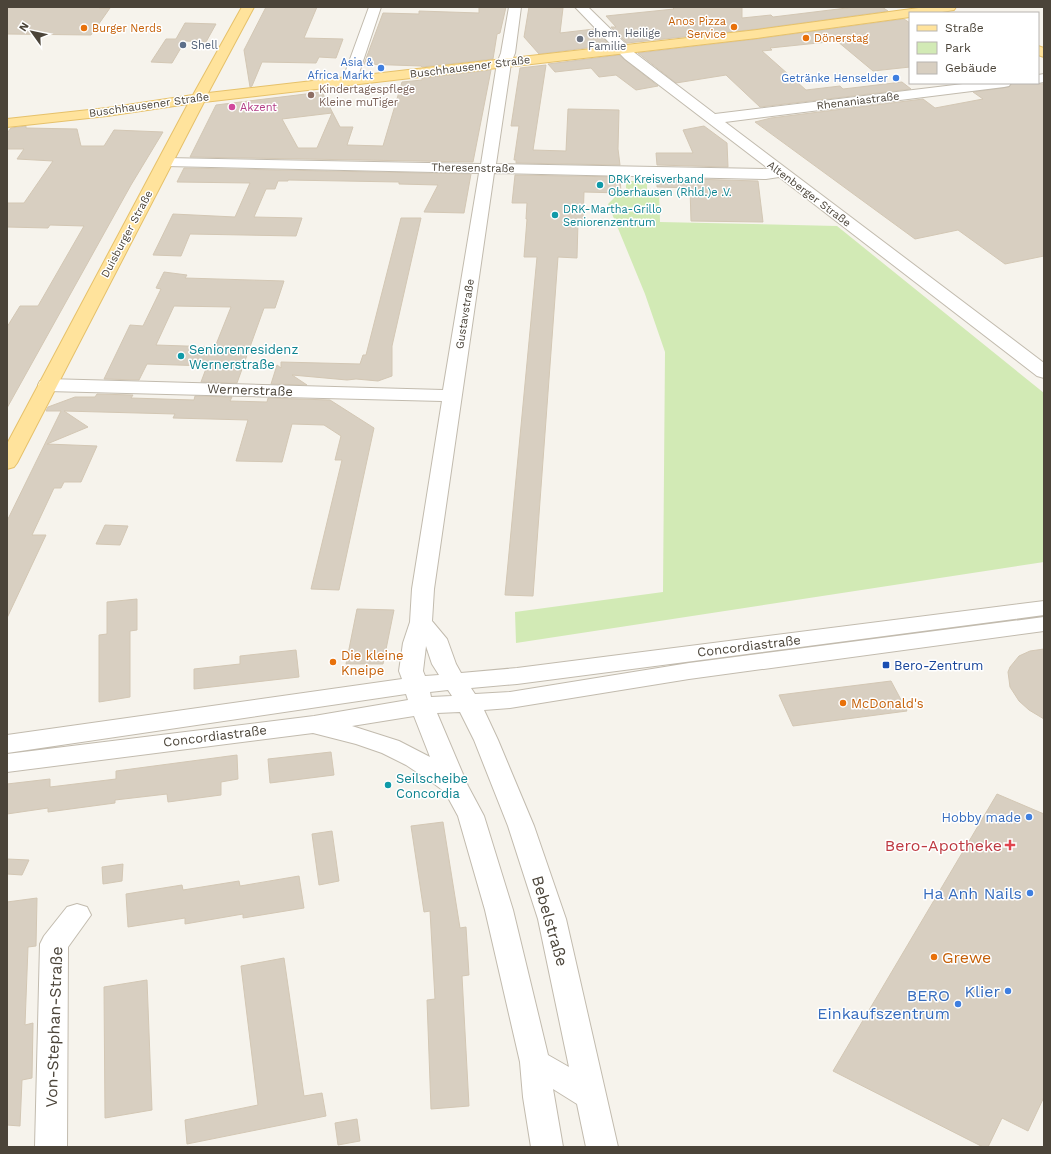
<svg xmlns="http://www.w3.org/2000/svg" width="1051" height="1154" font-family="'Work Sans',sans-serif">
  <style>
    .green { fill: #d2eab5 }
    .building { fill: #d8cfc1; stroke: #d3c7b4; fill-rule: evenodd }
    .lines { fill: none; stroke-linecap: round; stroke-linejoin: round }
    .minor-casing { stroke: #c2bbae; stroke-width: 2 }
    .major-casing { stroke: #e6c16a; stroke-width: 2 }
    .minor { fill: #fff; fill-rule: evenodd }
    .major { fill: #ffe39c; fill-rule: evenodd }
    .food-dot { fill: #e8710a; stroke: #fff; stroke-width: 1.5 }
    .worship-dot { fill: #6b7280; stroke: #fff; stroke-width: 1.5 }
    .service-dot { fill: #5c6f8a; stroke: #fff; stroke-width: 1.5 }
    .shop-dot { fill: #3f7fe0; stroke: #fff; stroke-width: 1.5 }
    .education-dot { fill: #8d6e63; stroke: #fff; stroke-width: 1.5 }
    .hotel-dot { fill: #d1479c; stroke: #fff; stroke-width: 1.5 }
    .culture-dot { fill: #0f9aa8; stroke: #fff; stroke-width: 1.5 }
    .transit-dot { fill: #1a4fb4; stroke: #fff; stroke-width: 1.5 }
    .health-dot { fill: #e0444e; stroke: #fff; stroke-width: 1.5 }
    .labels { text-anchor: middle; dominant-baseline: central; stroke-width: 3; stroke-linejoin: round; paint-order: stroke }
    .far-food-label { font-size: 11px; fill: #c56008; stroke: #fff; text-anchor: start }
    .far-worship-label { font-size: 11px; fill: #5b616d; stroke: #fff; text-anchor: start }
    .far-service-label { font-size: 11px; fill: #4e5e75; stroke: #fff; text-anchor: start }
    .far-shop-label { font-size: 11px; fill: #366cbe; stroke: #fff; text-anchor: end }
    .far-street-label { font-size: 11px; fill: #4b4439; stroke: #fff }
    .far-education-label { font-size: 11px; fill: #785e54; stroke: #fff; text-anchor: start }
    .far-hotel-label { font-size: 11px; fill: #b23c85; stroke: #fff; text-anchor: start }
    .far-culture-label { font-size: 11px; fill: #0d838f; stroke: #fff; text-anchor: start }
    .culture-label { font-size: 13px; fill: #0d838f; stroke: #fff; text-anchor: start }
    .street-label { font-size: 13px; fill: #4b4439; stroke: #fff }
    .food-label { font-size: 13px; fill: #c56008; stroke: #fff; text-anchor: start }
    .transit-label { font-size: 13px; fill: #164399; stroke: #fff; text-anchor: start }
    .shop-label { font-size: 13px; fill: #366cbe; stroke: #fff; text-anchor: end }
    .near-health-label { font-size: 16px; fill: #be3a42; stroke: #fff; text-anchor: end }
    .near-shop-label { font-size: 16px; fill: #366cbe; stroke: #fff; text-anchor: end }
    .near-street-label { font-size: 16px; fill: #4b4439; stroke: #fff }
    .near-food-label { font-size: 16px; fill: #c56008; stroke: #fff; text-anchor: start }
  </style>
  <rect width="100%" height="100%" fill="#f6f3ec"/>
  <!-- green -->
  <path class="green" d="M626,181H647V190L659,192L660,222L837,226L1044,393V562L516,643L515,612L663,592L665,352L645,294L608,204L615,197L626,194Z"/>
  <!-- building -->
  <path class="building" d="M7,7H100L99,8H110L91,35L7,34Z
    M266,7H317L304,38L343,39L336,58L319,57L316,63L262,62L252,86L250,87L244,50Z
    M479,7H506L500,33L497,34L493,59L422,67L421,66L364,64L383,13L419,14V11L479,13Z
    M529,7L563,8L560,33L594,29L610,45L539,54L524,37Z
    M672,7H742V18L771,15L773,17L855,7H882L888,11L757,29L627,43L611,27H616L606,16L674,9Z
    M904,19L910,23V67L873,71L837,41L770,48L772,50L762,51L806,90L840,86L843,89L902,82L911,89L760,107L726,75L676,83L638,53L757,39Z
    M185,23L216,24L206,42L185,41L172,63L151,62L166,39H176Z
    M619,55L658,86L636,90L616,75L599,77L591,68L555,72L548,64Z
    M546,65L533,150L566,151L568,109L619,110L618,149L620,165L516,163V160H514L519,126H511L520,68Z
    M491,70L473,162L190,157L216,105L322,92L340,127H353L347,145L383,146L402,82L422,80V78ZM332,113L317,148H298L282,119Z
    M1012,83L1044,84V256L1005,264L958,230L915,239L755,122L771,118L923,99L935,108L983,99L973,92L1009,87Z
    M26,126V128L77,129L81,146H104L114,130L163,132L131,185L7,408V327L20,306H38L84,226L50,225L48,228L7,227V203H24L53,161L17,159L24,149H7V133L11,128Z
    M704,126L727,143L728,167L657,165L656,153H693L683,130Z
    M184,168L471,174L464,213L424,212L438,185L399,184V182L288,180V181H278L275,189H266L254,217L302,218L296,236L190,234L181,256L153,255L173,214L235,217L250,183L177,182Z
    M515,175L620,177L621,193L584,192L583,222H578L577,258L558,257L533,596L505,595L537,257H524L527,219H526L527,203H512Z
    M657,178L758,181L763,222L691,221L690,188L657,187Z
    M401,218H421L392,346V376L378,381L356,379L347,380L292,375L307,385L271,384L277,365L281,368V362L360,364L363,355H366Z
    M164,272L187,275L185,278L284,281L275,308H264L237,383L201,382L207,366L147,364L139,380L104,379L130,325L143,326L161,289L156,288ZM174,306L231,307L215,347L156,345Z
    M97,394L133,395L131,398L194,400L195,396L232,397L230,401L267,402L268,398L330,400L374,428L339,590L311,589L342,460H335L341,436L324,425L292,424L282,462L236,461L248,420L173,418L175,414L64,411L88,427L47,444L97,446L81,482H64L61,488H54L32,535H46L7,618V521L61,411H46L48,407L75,397H95Z
    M105,525L128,526L120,545L96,544Z
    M137,599V630L130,631V697L99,702V635L107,634V602Z
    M357,609L394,610L383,664H346Z
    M1044,649V719L1029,710L1019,701L1010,687L1008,672L1010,667L1019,656L1030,651Z
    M296,650L299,677L194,689V669L240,664V656Z
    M891,681L907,711L793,726L779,695Z
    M331,752L334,775L270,783L268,759Z
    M237,755L238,779L221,782V795L168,802L167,794L115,800V803L48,812V808L7,814V784L50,779V787L116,779V771Z
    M997,794L1044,814V1097L1028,1131L1002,1118L988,1147H983L833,1071Z
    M443,822L460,928L466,927L469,975L462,976L469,1106L431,1109L427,1000L435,999L430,911L424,912L411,826Z
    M332,831L339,881L319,885L312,834Z
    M7,859L29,860L22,875L7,874Z
    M123,864L122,881L103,884L102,867Z
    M299,876L304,908L243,918V914L185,924V918L128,927L126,894L182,885L183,890L239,881L240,886Z
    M37,898L36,946L28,947L25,1025L33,1023L32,1078L22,1080L20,1126L7,1125V902Z
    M284,958L304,1096L322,1093L326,1116L187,1144L185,1120L258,1105L241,966Z
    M147,980L152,1110L105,1118L104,987Z
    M357,1119L360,1141L338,1145L335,1123Z"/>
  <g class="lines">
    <!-- minor casing -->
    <g class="minor-casing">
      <path id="minor" d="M369,7H381L359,73V80L357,83H347L345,80V73Z
        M509,7H521L515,53L511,63L496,164L769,169L625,59L575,7H588L635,53L715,114L971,83H1011L1009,86L1004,87L725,122L1044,363V378L1037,376L779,177L766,179L494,173L434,589L432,621L447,639L456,664L461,673L517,668L1044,601V615L517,684L471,688L475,694L510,692L689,663L1044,617V631L689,679L510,708L484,710L498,740L534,826L566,919L618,1147H586L577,1104L553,1089L563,1147H531L523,1097L520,1062L485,910L458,816L445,792L433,783L406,765L382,753L356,744L313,733L7,772V754L314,716L408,700L406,694L7,753V735L402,679L399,671L403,643L410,622L412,589L442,401L47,391L40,389L38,385L40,381L47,379L443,390L479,173L166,166L161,165L159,162L161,159L166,158L481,164L497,63L501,53ZM426,646L432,664L439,675L425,676L423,671ZM448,690L452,696L431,697L430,692ZM460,712L474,740L508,826L538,919L569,1067L548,1055L513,910L484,816L468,786L437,713ZM414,716L430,757L399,741L352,726Z
        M1044,74V82L1038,83V75Z
        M77,904L87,907L91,915L68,947L67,1147H35L40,944L44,936L67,907Z"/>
    </g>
    <!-- major casing -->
    <g class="major-casing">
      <path id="major" d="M242,7H254L208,93L757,30L926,7H956L954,10L936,13H910V17L757,38L204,102L17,463L14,467L7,469V444L188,104L107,116L7,127V119L107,108L193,95Z
        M1038,46L1044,48V57L1038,55Z"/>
    </g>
    <!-- minor -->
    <use href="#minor" class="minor"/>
    <!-- major -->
    <use href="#major" class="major"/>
  </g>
  <!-- markers -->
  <g class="food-dot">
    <circle cx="734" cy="27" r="4"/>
    <circle cx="84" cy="28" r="4"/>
    <circle cx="806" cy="38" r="4"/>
    <circle cx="333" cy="662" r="4"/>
    <circle cx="843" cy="703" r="4"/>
    <circle cx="934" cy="957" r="4"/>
  </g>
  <circle class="worship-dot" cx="580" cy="39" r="4"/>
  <circle class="service-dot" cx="183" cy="45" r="4"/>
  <g class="shop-dot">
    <circle cx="381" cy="68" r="4"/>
    <circle cx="896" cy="78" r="4"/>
    <circle cx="1029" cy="817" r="4"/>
    <circle cx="1030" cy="893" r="4"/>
    <circle cx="1008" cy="991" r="4"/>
    <circle cx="958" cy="1004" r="4"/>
  </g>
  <circle class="education-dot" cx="311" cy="95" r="4"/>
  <circle class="hotel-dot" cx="232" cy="107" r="4"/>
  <g class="culture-dot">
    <circle cx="600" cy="185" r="4"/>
    <circle cx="555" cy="215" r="4"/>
    <circle cx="181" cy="356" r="4"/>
    <circle cx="388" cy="785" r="4"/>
  </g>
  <rect class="transit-dot" x="882" y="661" width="8" height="8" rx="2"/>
  <path class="health-dot" d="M1008 839h4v4h4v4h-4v4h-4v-4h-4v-4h4z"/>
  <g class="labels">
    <!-- far-food labels -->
    <g class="far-food-label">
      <text x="726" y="21" text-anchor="end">Anos Pizza<tspan x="726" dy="13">Service</tspan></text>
      <text x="92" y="28">Burger Nerds</text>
      <text x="814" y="38">Dönerstag</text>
    </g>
    <!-- far-worship labels -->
    <g class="far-worship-label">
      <text x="588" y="33">ehem. Heilige<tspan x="588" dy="13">Familie</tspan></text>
    </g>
    <!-- far-service labels -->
    <g class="far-service-label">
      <text x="191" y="45">Shell</text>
    </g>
    <!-- far-shop labels -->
    <g class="far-shop-label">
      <text x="373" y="62">Asia &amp;<tspan x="373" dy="13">Africa Markt</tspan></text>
      <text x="888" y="78">Getränke Henselder</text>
    </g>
    <!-- far-street labels -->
    <g class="far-street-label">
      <text transform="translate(470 67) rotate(-7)">Buschhausener Straße</text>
      <text transform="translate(858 101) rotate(-7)">Rhenaniastraße</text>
      <text transform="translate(149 105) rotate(-8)">Buschhausener Straße</text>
      <text transform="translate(473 168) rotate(1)">Theresenstraße</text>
      <text transform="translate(809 194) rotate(37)">Altenberger Straße</text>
      <text transform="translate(127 234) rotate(-62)">Duisburger Straße</text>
      <text transform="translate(465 314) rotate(-81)">Gustavstraße</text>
    </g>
    <!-- far-education labels -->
    <g class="far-education-label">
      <text x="319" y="89">Kindertagespflege<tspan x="319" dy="13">Kleine muTiger</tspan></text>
    </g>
    <!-- far-hotel labels -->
    <g class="far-hotel-label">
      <text x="240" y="107">Akzent</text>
    </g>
    <!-- far-culture labels -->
    <g class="far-culture-label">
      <text x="608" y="179">DRK Kreisverband<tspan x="608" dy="13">Oberhausen (Rhld.)e .V.</tspan></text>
      <text x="563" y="209">DRK-Martha-Grillo<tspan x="563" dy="13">Seniorenzentrum</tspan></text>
    </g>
    <!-- culture labels -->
    <g class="culture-label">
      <text x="189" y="349">Seniorenresidenz<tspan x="189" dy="15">Wernerstraße</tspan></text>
      <text x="396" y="778">Seilscheibe<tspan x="396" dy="15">Concordia</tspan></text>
    </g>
    <!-- street labels -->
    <g class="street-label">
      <text transform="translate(250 390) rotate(2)">Wernerstraße</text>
      <text transform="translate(749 646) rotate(-7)">Concordiastraße</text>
      <text transform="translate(215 736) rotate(-7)">Concordiastraße</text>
    </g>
    <!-- food labels -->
    <g class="food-label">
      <text x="341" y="655">Die kleine<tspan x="341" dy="15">Kneipe</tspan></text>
      <text x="851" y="703">McDonald's</text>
    </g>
    <!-- transit labels -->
    <g class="transit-label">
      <text x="894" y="665">Bero-Zentrum</text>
    </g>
    <!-- shop labels -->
    <g class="shop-label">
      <text x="1021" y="817">Hobby made</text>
    </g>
    <!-- near-health labels -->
    <g class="near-health-label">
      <text x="1002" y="845">Bero-Apotheke</text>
    </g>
    <!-- near-shop labels -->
    <g class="near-shop-label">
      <text x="1022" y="893">Ha Anh Nails</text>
      <text x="1000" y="991">Klier</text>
      <text x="950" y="995">BERO<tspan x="950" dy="18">Einkaufszentrum</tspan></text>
    </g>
    <!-- near-street labels -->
    <g class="near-street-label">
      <text transform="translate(550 921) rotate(74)">Bebelstraße</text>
      <text transform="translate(54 1027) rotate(-88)">Von-Stephan-Straße</text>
    </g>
    <!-- near-food labels -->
    <g class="near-food-label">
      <text x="942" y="957">Grewe</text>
    </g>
  </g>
  <!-- border -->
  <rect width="1051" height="1154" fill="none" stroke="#4b4439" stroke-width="16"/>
  <!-- legend -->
  <rect x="909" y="12" width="130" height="72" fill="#ffffff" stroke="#b7b4b0"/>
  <rect x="917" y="25" width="20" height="6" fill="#ffe39c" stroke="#b7b4b0"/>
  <text x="945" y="32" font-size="12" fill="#4b4439">Straße</text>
  <rect x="917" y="42" width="20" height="12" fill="#d2eab5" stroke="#b7b4b0"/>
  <text x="945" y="52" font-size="12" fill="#4b4439">Park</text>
  <rect x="917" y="62" width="20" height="12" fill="#d8cfc1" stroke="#b7b4b0"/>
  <text x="945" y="72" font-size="12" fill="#4b4439">Gebäude</text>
  <!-- north arrow -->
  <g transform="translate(32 32) rotate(303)" stroke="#ffffff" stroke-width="3" paint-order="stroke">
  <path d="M0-3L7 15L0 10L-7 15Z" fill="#4b4439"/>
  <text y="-6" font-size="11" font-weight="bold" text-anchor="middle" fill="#4b4439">N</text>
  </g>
</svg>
